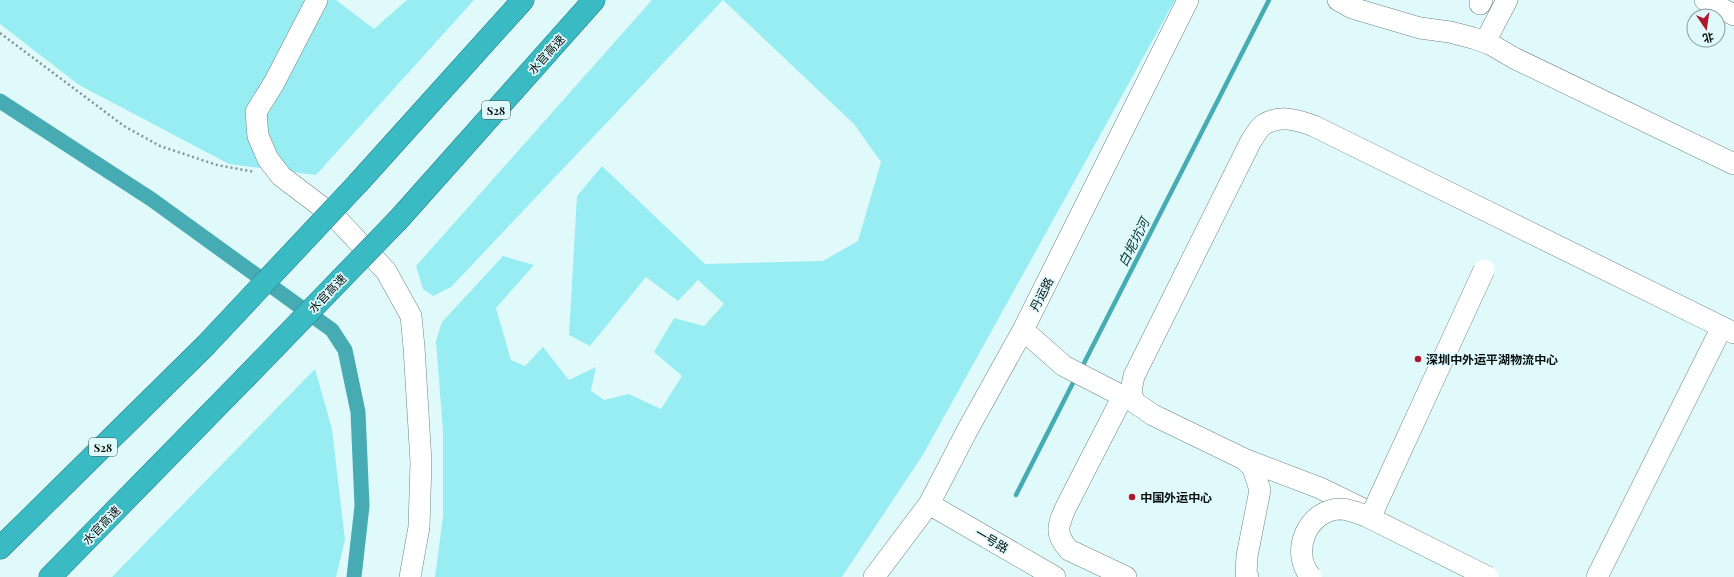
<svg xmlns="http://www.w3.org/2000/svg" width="1734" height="577" font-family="'Playfair Display','Noto Sans SC',serif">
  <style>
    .green { fill: #98edf3 }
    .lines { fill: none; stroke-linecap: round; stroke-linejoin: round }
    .stream { stroke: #47abb3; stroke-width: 4.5 }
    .canal { stroke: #47abb3; stroke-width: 15 }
    .minor-casing { stroke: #6c8485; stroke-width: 22 }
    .highway-casing { stroke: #287e84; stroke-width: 23 }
    .path { stroke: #829596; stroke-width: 2.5; stroke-dasharray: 2 3; stroke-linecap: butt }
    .minor { stroke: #fff; stroke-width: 21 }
    .highway { stroke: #3abac3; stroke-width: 22 }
    .minor-bridge-casing { stroke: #6c8485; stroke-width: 22; stroke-linecap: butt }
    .highway-bridge-casing { stroke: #287e84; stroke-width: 23; stroke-linecap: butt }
    .minor-bridge { stroke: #fff; stroke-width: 21 }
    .highway-bridge { stroke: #3abac3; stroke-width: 22 }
    .poi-dot { fill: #ad192b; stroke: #e0fafc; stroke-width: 1.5 }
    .labels { text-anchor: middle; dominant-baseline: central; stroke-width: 3.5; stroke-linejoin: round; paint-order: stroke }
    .shield { fill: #e0fafc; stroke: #475556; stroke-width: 1 }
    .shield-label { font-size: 11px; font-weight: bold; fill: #060e0f }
    .street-label { font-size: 12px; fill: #060e0f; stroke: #e0fafc }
    .poi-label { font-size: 12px; font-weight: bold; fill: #060e0f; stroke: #e0fafc; text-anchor: start }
    .water-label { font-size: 13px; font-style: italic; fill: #003235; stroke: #e0fafc }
  </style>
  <rect width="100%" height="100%" fill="#e0fafc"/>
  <!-- green -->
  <path class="green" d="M0,0H336L374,29L407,0H474L316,175L229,164L79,85L0,24Z
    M652,0H723L451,287L433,296L423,289L416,266Z
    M723,0H1175L924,453L842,577H435L443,517V432L436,341L442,322L503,256L534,265L496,308L511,360L525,366L543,347L569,380L596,367L591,391L604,400L629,394L661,409L682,376L654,352L674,318L704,326L724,304L698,280L678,301L646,277L590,346L569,335L577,196L602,166L705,264L823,261L858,241L881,162L854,124Z
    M315,369L332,429L345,540L336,577H112Z"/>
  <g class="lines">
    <!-- stream -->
    <path class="stream" d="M1081,369L1269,0
      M1016,495L1075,379"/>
    <!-- canal -->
    <path class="canal" d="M0,101L151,199L332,330L345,350L358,412L362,506L354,577"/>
    <!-- minor casing -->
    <g class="minor-casing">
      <path id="minor" d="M317,0L274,83L256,112L258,136L268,159L281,176L335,217L386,271L411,316L414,347L421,462L419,527L410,577
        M1338,0L1352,8L1420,28L1450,32L1473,38L1490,44L1514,58L1734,164
        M1705,0L1734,15
        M1480,4L1482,0
        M1485,42L1507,0
        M1023,330L1064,366L1134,402
        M1123,396L1066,507C1058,525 1054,534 1069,550L1126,577
        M1244,459L1320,488L1367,511
        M929,504L1055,577
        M874,577L929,504L968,429L1023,330L1188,0
        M1248,577L1246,574L1247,556L1260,490L1253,468L1244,459L1153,415L1134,402L1131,391L1134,376L1250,143C1253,138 1258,129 1263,125C1279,114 1298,120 1314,126L1734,333
        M1597,577L1722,327"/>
    </g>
    <!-- highway casing -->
    <g class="highway-casing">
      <path id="highway" d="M359,182L523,0
        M399,219L594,0
        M0,548L205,346
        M50,577L244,379"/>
    </g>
    <!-- path -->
    <path class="path" d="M0,33L124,126L160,146L217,165L255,172"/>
    <!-- minor -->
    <use href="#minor" class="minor"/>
    <!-- highway -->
    <use href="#highway" class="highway"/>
    <!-- minor-bridge casing -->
    <g class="minor-bridge-casing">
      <path id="minor-bridge" d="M1370,518L1484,270
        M1311,577C1289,552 1308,508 1342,509C1351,510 1358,513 1366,516L1488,577"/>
    </g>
    <!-- highway-bridge casing -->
    <g class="highway-bridge-casing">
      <path id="highway-bridge" d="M205,346L359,182
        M244,379L399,219"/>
    </g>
    <!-- minor-bridge -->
    <use href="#minor-bridge" class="minor-bridge"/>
    <!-- highway-bridge -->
    <use href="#highway-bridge" class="highway-bridge"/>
  </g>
  <!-- markers -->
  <g class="poi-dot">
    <circle cx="1418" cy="359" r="4"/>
    <circle cx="1132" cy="497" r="4"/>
  </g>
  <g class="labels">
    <!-- shield labels -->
    <g class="shield">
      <rect x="482" y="101" width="28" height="18" rx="3"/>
      <rect x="89" y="438" width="28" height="18" rx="3"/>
    </g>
    <g class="shield-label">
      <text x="496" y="110">S28</text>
      <text x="103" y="447">S28</text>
    </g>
    <!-- street labels -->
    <g class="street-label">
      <text transform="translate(546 54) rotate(-48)">水官高速</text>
      <text transform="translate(327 293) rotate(-46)">水官高速</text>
      <text transform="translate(1041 294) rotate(-63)">丹运路</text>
      <text transform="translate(101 525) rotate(-46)">水官高速</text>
      <text transform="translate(992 540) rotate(30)">一号路</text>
    </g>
    <!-- poi labels -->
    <g class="poi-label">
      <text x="1426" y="359">深圳中外运平湖物流中心</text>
      <text x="1140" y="497">中国外运中心</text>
    </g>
    <!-- water labels -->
    <g class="water-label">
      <text transform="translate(1133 242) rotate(-63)">白坭坑河</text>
    </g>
  </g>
  <!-- north arrow -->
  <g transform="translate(1706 28) rotate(167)"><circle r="19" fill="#e0fafc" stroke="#899c9d"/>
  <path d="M0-3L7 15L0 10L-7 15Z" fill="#ad192b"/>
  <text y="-6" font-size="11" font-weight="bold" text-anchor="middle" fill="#060e0f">北</text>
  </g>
</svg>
